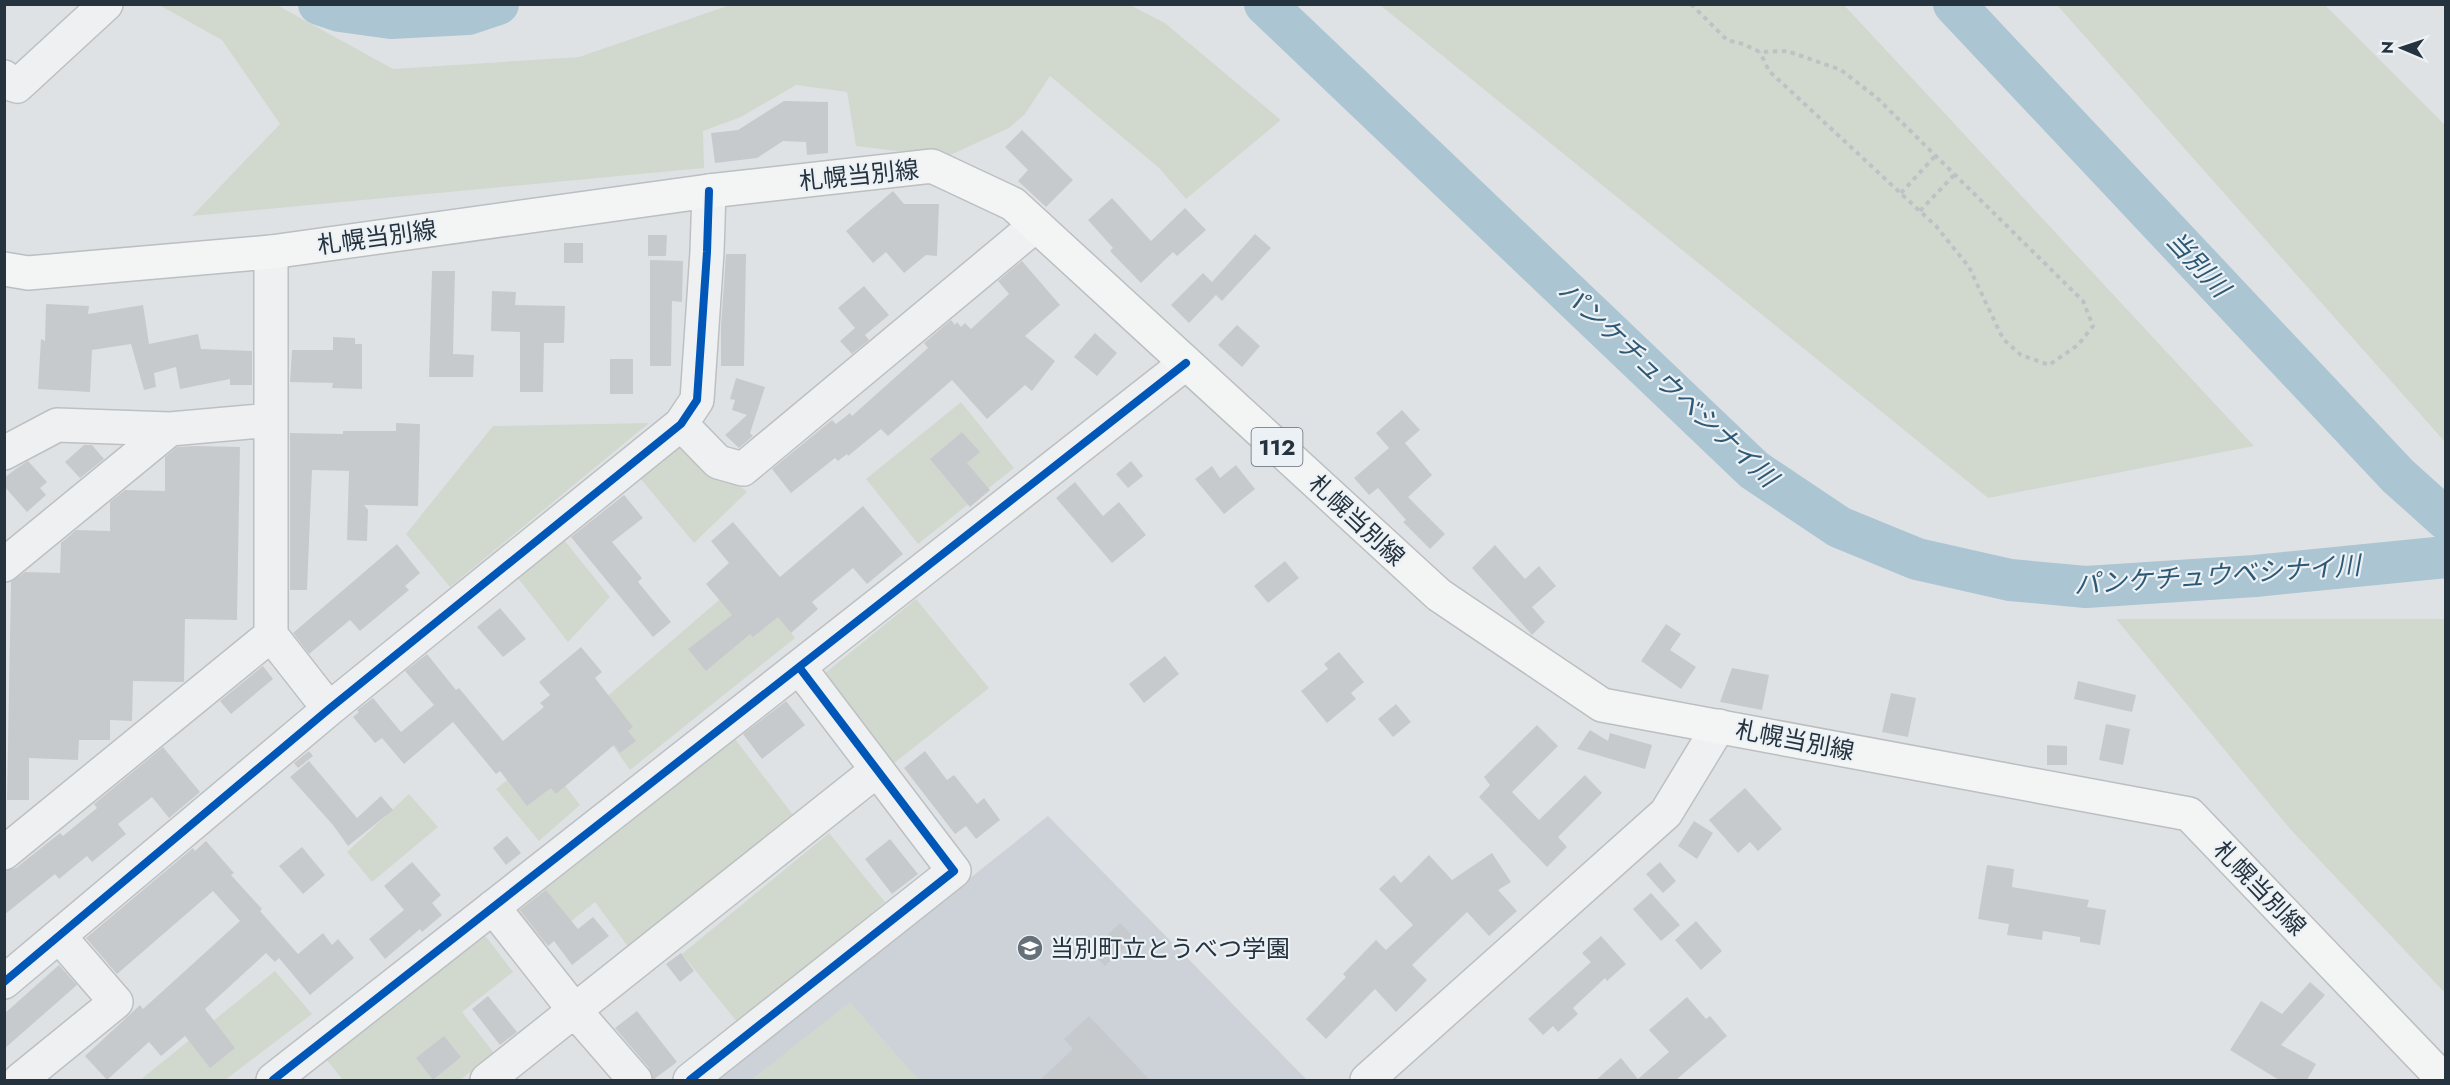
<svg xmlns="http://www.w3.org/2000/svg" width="2450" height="1085" font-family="Jost,'Noto Sans JP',sans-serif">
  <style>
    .built { fill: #ccd2d8 }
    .green { fill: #d1d9cf }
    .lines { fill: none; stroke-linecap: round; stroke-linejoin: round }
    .river { stroke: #abc5d2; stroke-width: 42 }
    .building { fill: #c7cacd }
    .minor-casing { stroke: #bdc0c2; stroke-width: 36 }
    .major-casing { stroke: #bbbfc2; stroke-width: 36 }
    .path { stroke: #bec2c5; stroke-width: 4; stroke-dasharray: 4.5 4.5; stroke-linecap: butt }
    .minor { stroke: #eef0f2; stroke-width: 33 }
    .major { stroke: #f3f5f5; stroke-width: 33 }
    .cycleway-casing { stroke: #ecf1f5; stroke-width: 11 }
    .cycleway { stroke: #0057b8; stroke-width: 8 }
    .labels { text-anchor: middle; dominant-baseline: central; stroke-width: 4.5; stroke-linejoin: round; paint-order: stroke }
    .shield { fill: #ecf1f5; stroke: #616c76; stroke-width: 1.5 }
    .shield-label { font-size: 22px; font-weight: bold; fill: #25333f }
    .street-label { font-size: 24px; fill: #25333f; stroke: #ecf1f5 }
    .poi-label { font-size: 24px; fill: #25333f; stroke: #ecf1f5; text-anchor: start }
    .water-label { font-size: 26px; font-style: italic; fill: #2d5975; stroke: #ecf1f5 }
  </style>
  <rect width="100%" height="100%" fill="#dfe2e4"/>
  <!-- built -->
  <path class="built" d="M1048,816L1307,1080H717Z"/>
  <!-- green -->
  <path class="green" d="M159,5H277L393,69L579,57L730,5H1130L1165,23L1281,120L1186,199L1159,168L1050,76L1025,114L1009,128L946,157L856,146L847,92L796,85L741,117L703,131L704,168L192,216L280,124L222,40Z
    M1380,5H1844L2254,446L1988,498Z
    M2057,5H2325L2445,125V442Z
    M961,402L1014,468L918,544L866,479Z
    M649,423L450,587L406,534L493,426Z
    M679,436L747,492L694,543L635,472Z
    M560,535L610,597L568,642L514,573Z
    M748,575L795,638L630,770L589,712Z
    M916,599L989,688L893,764L824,674Z
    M2116,619H2445V993L2291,830Z
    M735,739L797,820L632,952L595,902L542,945L517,911Z
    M540,753L580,805L539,841L496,789Z
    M409,794L438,827L372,882L347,852Z
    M829,833L885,902L738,1023L682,954Z
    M484,934L513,972L462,1012L494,1053L460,1080H343L326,1059Z
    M275,971L312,1014L225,1080H140Z
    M850,1002L919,1080H751Z"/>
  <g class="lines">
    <!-- river -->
    <path class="river" d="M319,4L340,11L391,18L468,14L498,4
      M1265,4L1754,470L1839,527L1917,559L2010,580L2086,587L2255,576L2446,557
      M1954,4L2398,476L2446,519"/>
  </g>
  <!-- building -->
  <path class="building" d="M784,101L828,102V153L807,155L806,142L783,141L757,158L715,163L711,133L738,130Z
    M1022,130L1073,180L1046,207L1018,181L1028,170L1005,147Z
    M893,191L904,204H939L937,256L926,255L904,273L886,252L873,263L846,231Z
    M1112,198L1151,241L1185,208L1206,230L1177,256L1173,252L1141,283L1110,251L1113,248L1088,220Z
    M1255,234L1271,248L1222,301L1216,295L1189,323L1171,305L1203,273L1212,282Z
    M648,235H667L666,256H648Z
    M564,243H583V263H564Z
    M726,254H746L744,366H721V327Z
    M650,260L683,261L682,302L672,301L671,366H650Z
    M1022,261L1060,305L1025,336L1055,361L1032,391L1025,385L987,419L952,380L888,436L881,429L848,456L847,454L838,461L835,458L791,493L772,469L832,420L836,424L850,413L852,416L928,348L924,343L951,320L955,325L957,322L961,327L965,323L971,329L1009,294L998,281Z
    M432,271H455L453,354L474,355L473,377H429Z
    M864,286L889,315L865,335L869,340L852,354L840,341L855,328L838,308Z
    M492,291L516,292L515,305L565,306L564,343H544L543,392H520V332L491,331Z
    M46,304L89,306L88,314L143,305L149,344L198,334L201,349L252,351V385H230V379L180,389L176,367L154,373L156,387L144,390L131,344L92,350L90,392L38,389L41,339L45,341Z
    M1237,325L1260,346L1242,367L1218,345Z
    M1095,333L1117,353L1097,376L1074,357Z
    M333,337L355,338V344H362V389L332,388L333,383L290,382L292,350H333Z
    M610,359H633V394H610Z
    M736,378L765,387L750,433L753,436L739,448L725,435L747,415L732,410L735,400L730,399Z
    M1402,410L1420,430L1405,443L1432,475L1408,497L1445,534L1430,549L1403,522L1406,520L1378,488L1369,495L1354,478L1389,448L1376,433Z
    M396,423L420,424L418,506L364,505L368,510L367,541L347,540L349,471L312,470L307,590H290V433L343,434V431H396Z
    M962,432L980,452L967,463L990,490L970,507L930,459Z
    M84,445H92L104,459L80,478L65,462Z
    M196,446L240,447L237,620L185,619L184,682L133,681L132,721L110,720V740H79L78,760L29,758V800H7L11,582L25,572L60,573L61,543L76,530L110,531V502L125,490L165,491V457L177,447Z
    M28,461L47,482L40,488L46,495L27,512L4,486V478L17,468Z
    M1131,461L1143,476L1128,488L1116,474Z
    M1236,465L1255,489L1224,514L1195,479L1212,466L1220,478Z
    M1075,482L1103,516L1119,502L1146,535L1112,563L1056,498Z
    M624,495L643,518L612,542L642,578L638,582L671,622L653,637L571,537Z
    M863,506L903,554L867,584L853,568L812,602L818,609L791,633L778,617L753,637L750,634L706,671L688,649L732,615L706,584L729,563L711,541L733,522L780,577Z
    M397,544L420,573L405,586L409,590L360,631L350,620L309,654L293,633Z
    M1495,545L1525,579L1539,566L1556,586L1532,607L1545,622L1532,635L1472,568Z
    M1285,561L1299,578L1268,603L1254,586Z
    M500,608L526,639L503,657L477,627Z
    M1666,624L1681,634L1670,650L1696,667L1681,689L1641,661Z
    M581,647L602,672L595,678L633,727L628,731L636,741L620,753L614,745L556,794L551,788L527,806L500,771L496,774L453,722L404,764L382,738L375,743L353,717L359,712L357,710L373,698L401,732L434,705L405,671L427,654L456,690L459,688L503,741L544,707L540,703L550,695L539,682Z
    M1339,652L1364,682L1351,693L1356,699L1327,723L1301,691L1328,669L1324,664Z
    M1165,656L1179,674L1144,703L1129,684Z
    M263,666L273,679L231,714L220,701Z
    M1732,668L1769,675L1762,710L1720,702Z
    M2078,681L2136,695L2132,712L2074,699Z
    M1891,693L1916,698L1908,737L1882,732Z
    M786,701L805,725L762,759L743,734Z
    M1396,704L1411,722L1393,737L1378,719Z
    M2106,724L2130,729L2123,765L2099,760Z
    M1537,725L1558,746L1512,792L1539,820L1585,775L1602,793L1558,837L1567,847L1547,867L1479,797L1490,785L1484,777Z
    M1590,730L1608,741L1610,733L1652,745L1645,769L1577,749Z
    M2047,745L2067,746V765H2047Z
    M163,747L200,792L169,818L152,797L118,824L126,834L92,862L87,856L59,879L55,874L4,915V871L16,868L60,833L63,836L97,808L94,804Z
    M309,751L313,756L298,768L294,763Z
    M925,751L947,780L954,775L977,804L984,798L1000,820L976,839L966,826L955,834L904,768Z
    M309,761L357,818L381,796L393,810L348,846L333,825L290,777Z
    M1745,788L1782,829L1758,851L1750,842L1738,853L1709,820Z
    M1694,821L1713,833L1697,859L1678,846Z
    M507,836L521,853L506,865L493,848Z
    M890,839L918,874L892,894L865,859Z
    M206,841L234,873L231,875L262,909L260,911L298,954L323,933L332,945L338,939L354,958L310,995L279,958L275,962L266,953L205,1009L235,1048L210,1068L185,1036L161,1056L149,1042L107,1080L85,1056L140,1005L143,1009L240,921L213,891L117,974L86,938L193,848L195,851Z
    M302,847L325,875L303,894L279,866Z
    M1492,853L1511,882L1498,890L1517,911L1489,936L1467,912L1412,965L1427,980L1396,1012L1375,989L1326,1039L1306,1019L1346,977L1343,974L1376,940L1386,950L1413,925L1379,889L1394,875L1401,883L1429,855L1452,880Z
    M412,862L441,895L432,903L442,915L422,932L420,929L385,959L369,939L404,910L384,886Z
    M1660,862L1676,881L1663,893L1646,874Z
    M1987,865L2014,869L2012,887L2089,900L2087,907L2106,910L2100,945L2080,942V937L2043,931L2042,940L2007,935L2009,924L1978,919Z
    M546,890L578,929L593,917L609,936L572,965L554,941L548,946L520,910Z
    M1651,893L1680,925L1661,941L1633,909Z
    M1696,921L1722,951L1701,970L1675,940Z
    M1120,923L1135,938L1105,966L1090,951Z
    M1601,936L1626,964L1607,981L1605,978L1573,1008L1578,1014L1558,1032L1553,1026L1543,1035L1528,1019L1591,962L1582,953Z
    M681,953L694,971L680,982L666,964Z
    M59,965L77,985L4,1049V1014Z
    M2310,982L2325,995L2281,1045L2316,1064L2307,1080H2279L2230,1050L2261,1001L2282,1014Z
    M488,996L517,1032L500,1045L472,1009Z
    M1687,997L1706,1019L1710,1016L1727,1036L1676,1080H1596L1621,1058L1638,1079L1669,1052L1649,1030Z
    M637,1011L677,1062L653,1080L649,1068L615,1028Z
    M1089,1016L1150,1080H1040L1073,1049L1064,1039Z
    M444,1036L461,1057L433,1080L416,1058Z"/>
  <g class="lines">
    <!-- minor casing -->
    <g class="minor-casing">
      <path id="minor" d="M4,77L8,83L17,86L106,4
        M271,252V635L329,709
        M681,424L718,462L743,469L1036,225
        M4,453L57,425L170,429
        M4,565L170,429L271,420
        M4,853L271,635
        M493,907L575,1011L635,1080
        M4,982L329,709L681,424L697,400L707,252L709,191
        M20,1080L116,1002L59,936
        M273,1080L1186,363
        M487,1080L877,770
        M690,1080L954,871L799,667
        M1367,1080L1666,813L1719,726"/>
    </g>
    <!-- major casing -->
    <g class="major-casing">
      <path id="major" d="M4,269L28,273L271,252L709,191L932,166L1013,204L1439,595L1602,705L2189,814L2444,1080"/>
    </g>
    <!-- path -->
    <path class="path" d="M1691,4L1727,40L1743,44L1760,52L1787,51L1841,70L1876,97L2083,301L2093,326L2078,345L2049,365L2021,355L2003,339L1969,267L1936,226L1769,71L1760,52
      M1901,193L1936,155
      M1920,211L1955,174"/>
    <!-- minor -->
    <use href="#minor" class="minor"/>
    <!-- major -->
    <use href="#major" class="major"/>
    <!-- cycleway casing -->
    <g class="cycleway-casing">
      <path id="cycleway" d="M4,982L329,709L681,424L697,400L707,252L709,191
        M273,1080L1186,363
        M690,1080L954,871L799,667"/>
    </g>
    <!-- cycleway -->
    <use href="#cycleway" class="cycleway"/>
  </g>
  <!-- icons -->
  <defs>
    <g id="school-disc" transform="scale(1.35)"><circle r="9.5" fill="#667079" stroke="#ecf1f5"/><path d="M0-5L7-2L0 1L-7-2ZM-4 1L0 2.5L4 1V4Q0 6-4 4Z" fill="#fff"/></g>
  </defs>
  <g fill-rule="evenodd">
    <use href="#school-disc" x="1030" y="948"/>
  </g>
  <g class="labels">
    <!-- shield labels -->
    <rect class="shield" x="1251.5" y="428" width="51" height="38" rx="4.5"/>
    <g class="shield-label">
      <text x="1277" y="447">112</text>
    </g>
    <!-- street labels -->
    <g class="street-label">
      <text transform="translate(859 175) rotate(-6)">札幌当別線</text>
      <text transform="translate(377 237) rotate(-8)">札幌当別線</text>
      <text transform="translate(1357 520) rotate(43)">札幌当別線</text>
      <text transform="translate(1795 740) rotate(11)">札幌当別線</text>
      <text transform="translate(2260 888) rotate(46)">札幌当別線</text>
    </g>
    <!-- poi labels -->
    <g class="poi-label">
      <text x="1050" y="948">当別町立とうべつ学園</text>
    </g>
    <!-- water labels -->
    <g class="water-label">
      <text transform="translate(2198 264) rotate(47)">当別川</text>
      <text transform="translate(1668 384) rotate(43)">パンケチュウベシナイ川</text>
      <text transform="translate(2217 575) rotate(-4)">パンケチュウベシナイ川</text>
    </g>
  </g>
  <!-- border -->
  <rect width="2450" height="1085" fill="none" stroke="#25333f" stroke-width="12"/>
  <!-- north arrow -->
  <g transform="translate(2402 48) rotate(272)" stroke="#ecf1f5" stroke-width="4.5" paint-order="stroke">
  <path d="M0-4.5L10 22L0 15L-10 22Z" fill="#25333f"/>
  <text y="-9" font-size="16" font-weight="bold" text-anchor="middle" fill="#25333f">N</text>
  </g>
</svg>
